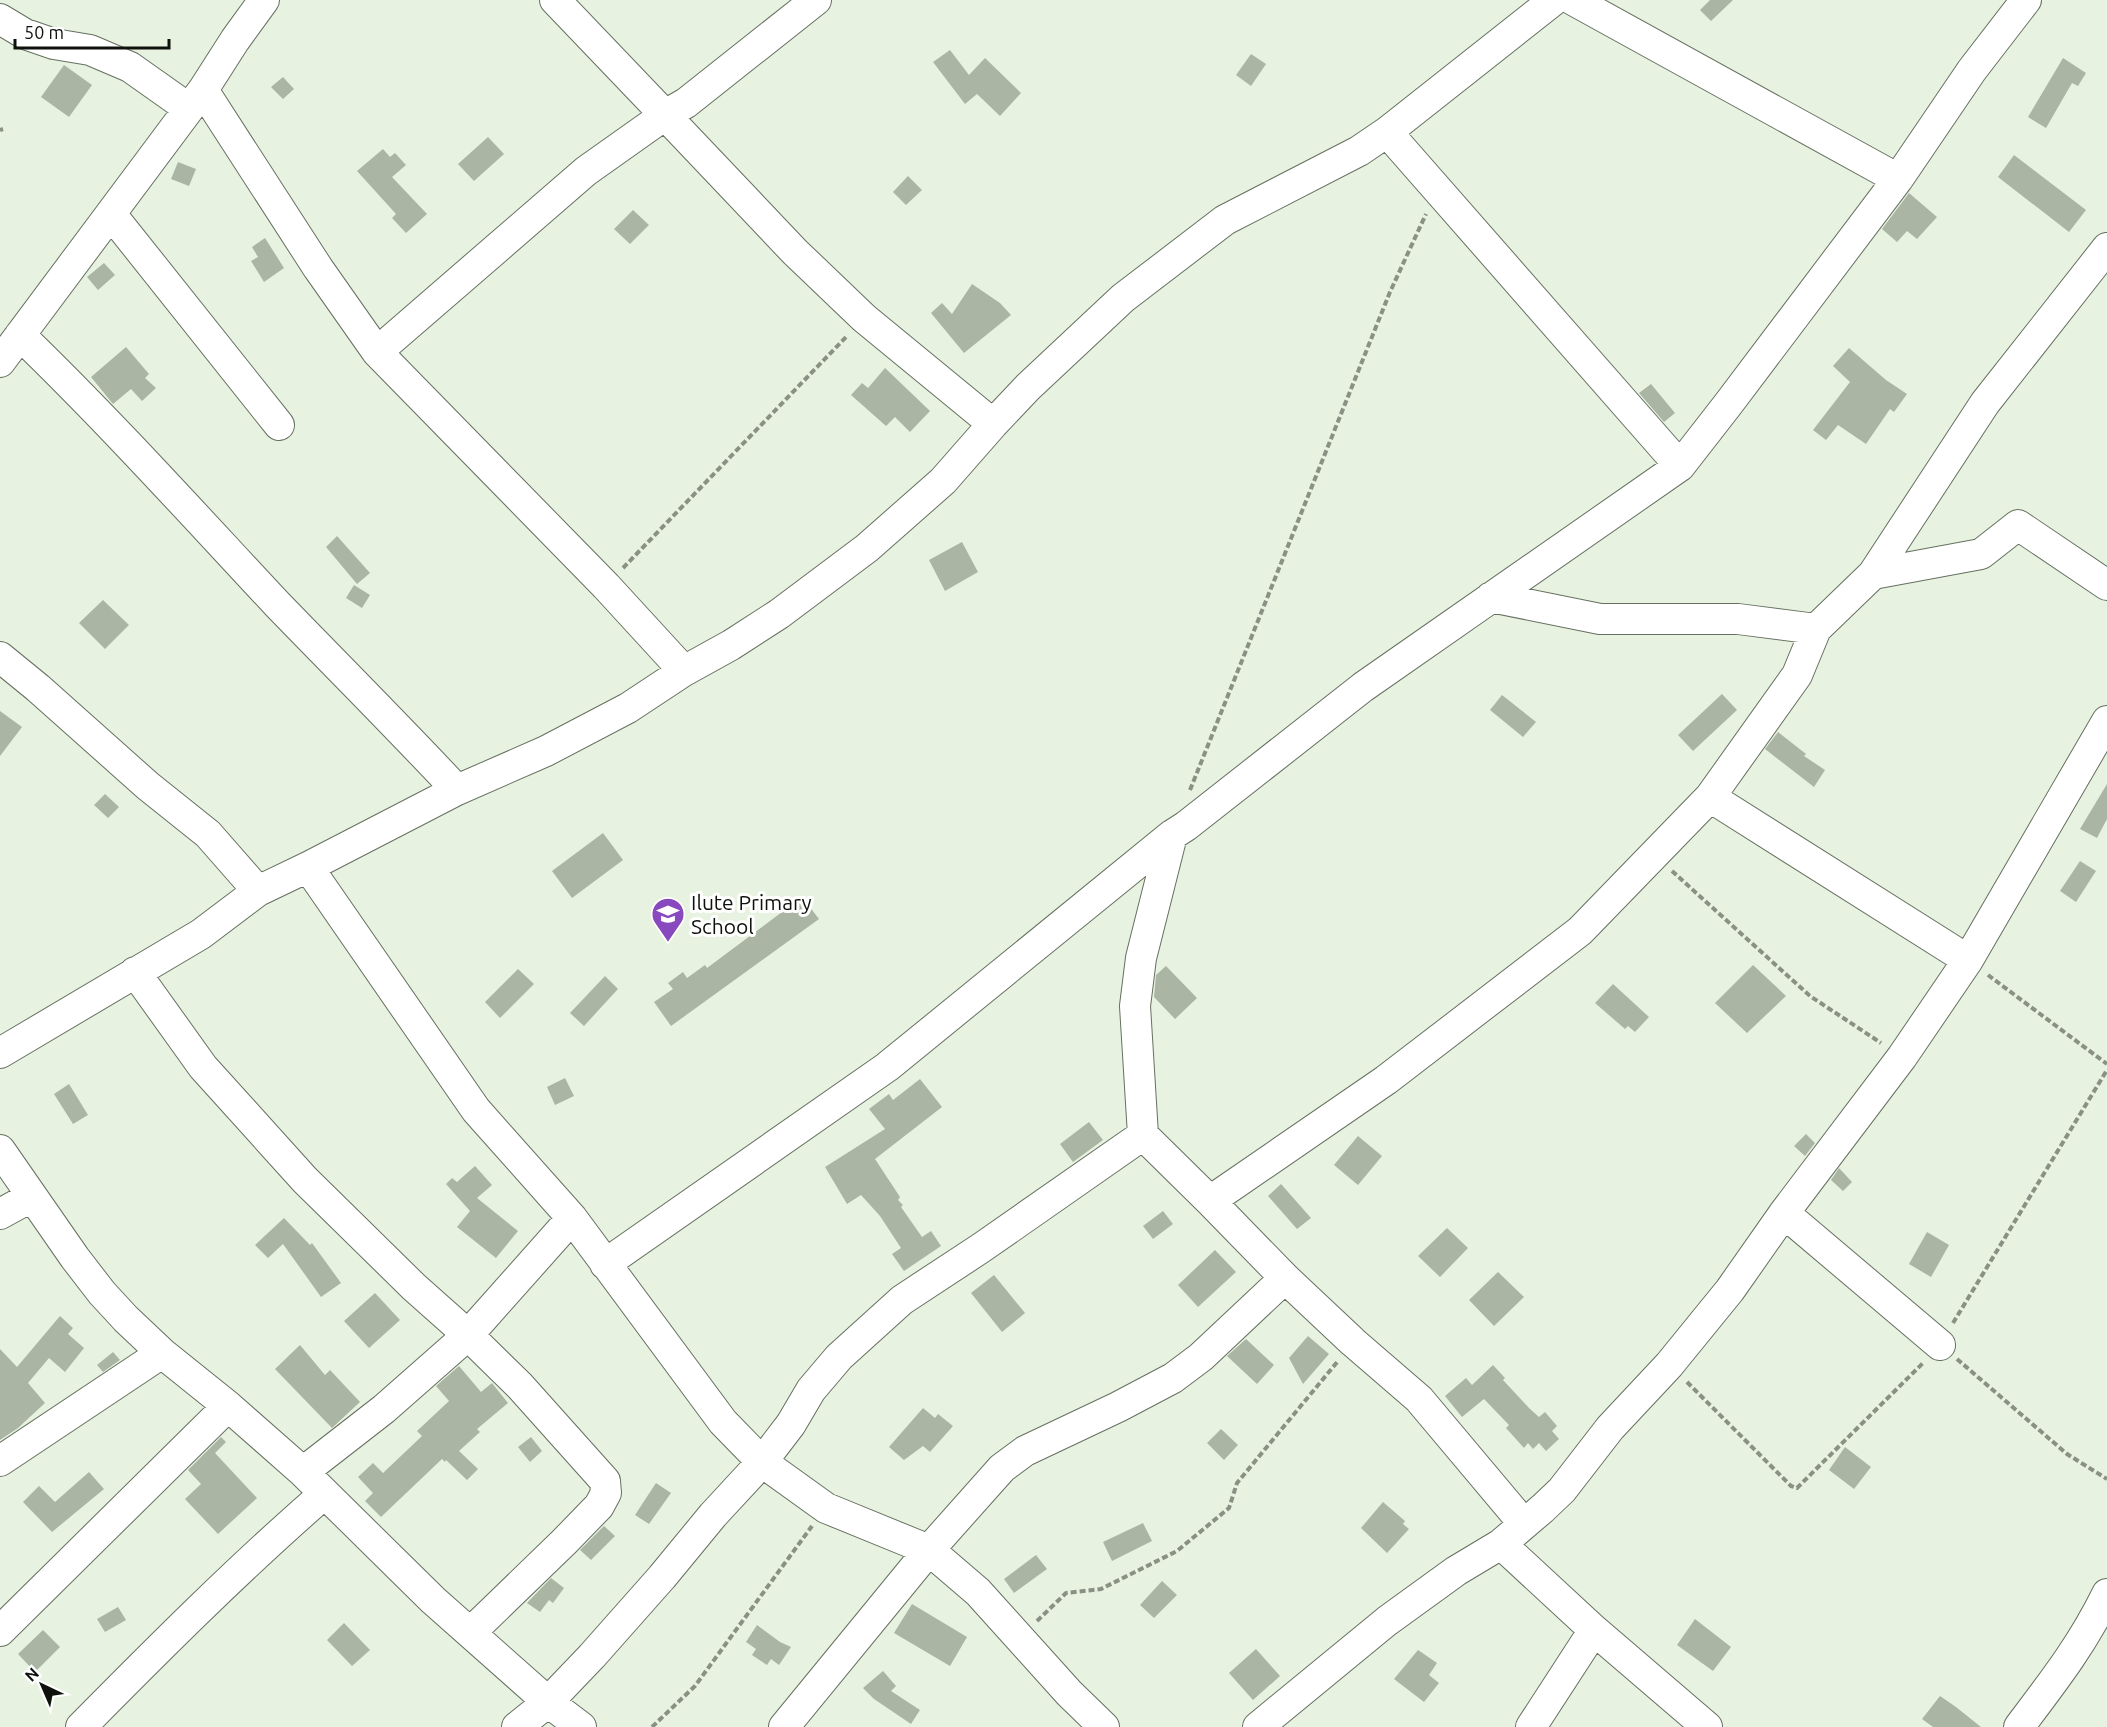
<svg xmlns="http://www.w3.org/2000/svg" width="2107" height="1727" font-family="Ubuntu,sans-serif">
  <style>
    .building { fill: #abb5a4 }
    .lines { fill: none; stroke-linecap: round; stroke-linejoin: round }
    .minor-casing { stroke: #667060; stroke-width: 32 }
    .path { stroke: #899084; stroke-width: 4; stroke-dasharray: 6 3; stroke-linecap: butt }
    .minor { stroke: #fff; stroke-width: 30 }
    .labels { text-anchor: middle; dominant-baseline: central; stroke-width: 6; stroke-linejoin: round; paint-order: stroke }
    .poi-label { font-size: 21px; fill: #0f120c; stroke: #fff; text-anchor: start }
  </style>
  <rect width="100%" height="100%" fill="#e7f2e0"/>
  <!-- building -->
  <path class="building" d="M1710,0H1733L1711,21L1700,10Z
    M950,50L969,75L985,58L1021,93L1000,116L977,94L965,104L933,62Z
    M1251,54L1266,64L1251,86L1236,75Z
    M2063,58L2086,73L2078,86L2072,83L2046,128L2028,117Z
    M64,65L92,85L69,117L41,97Z
    M283,77L294,89L283,99L271,87Z
    M488,137L504,154L474,181L458,164Z
    M383,149L390,157L395,153L406,165L392,177L427,214L406,233L392,218L396,214L357,171Z
    M2014,155L2086,210L2069,232L1998,177Z
    M178,162L196,169L189,186L171,179Z
    M908,176L922,190L906,205L893,192Z
    M1909,193L1937,217L1917,239L1907,231L1897,242L1882,229Z
    M633,210L649,225L630,244L614,229Z
    M265,238L284,268L264,282L251,261L258,257L252,247Z
    M104,263L115,275L98,290L87,277Z
    M972,284L1000,303L1011,315L964,353L931,313L942,303L952,314Z
    M126,347L149,374L145,378L156,388L142,401L131,389L113,404L91,377Z
    M1849,348L1886,380L1907,394L1894,412L1890,409L1866,444L1838,425L1826,440L1813,430L1850,382L1833,366Z
    M885,368L930,411L910,432L895,417L886,426L851,395L862,383L868,388Z
    M1651,384L1675,413L1664,422L1639,393Z
    M337,536L370,573L357,584L326,547Z
    M962,542L978,572L945,591L929,560Z
    M354,585L370,595L362,608L346,598Z
    M103,600L129,625L105,649L79,623Z
    M1722,694L1737,710L1693,751L1678,735Z
    M1502,695L1536,722L1523,737L1490,710Z
    M0,711L22,727L0,756Z
    M1778,732L1806,754L1804,756L1825,770L1814,787L1765,749Z
    M2107,784V819L2097,838L2080,829Z
    M105,794L119,807L108,818L94,805Z
    M603,833L623,860L572,898L552,871Z
    M2080,861L2096,871L2076,902L2060,891Z
    M802,897L819,919L671,1026L654,1002L673,989L668,983L683,972L687,978L705,965L707,968Z
    M1753,965L1786,996L1747,1033L1715,1003Z
    M1166,966L1197,998L1175,1019L1154,997L1156,975Z
    M518,969L534,984L500,1018L485,1002Z
    M605,976L618,989L584,1026L570,1013Z
    M1613,984L1649,1017L1635,1032L1628,1026L1625,1029L1595,1003Z
    M565,1078L574,1096L555,1105L547,1087Z
    M920,1079L942,1107L875,1159L900,1197L898,1200L903,1205L901,1207L922,1237L931,1231L941,1246L904,1271L892,1254L901,1248L880,1216L861,1195L847,1204L825,1167L885,1129L869,1109L889,1094L893,1100Z
    M69,1084L88,1115L73,1124L54,1094Z
    M1089,1122L1103,1140L1073,1162L1060,1144Z
    M1806,1134L1815,1143L1805,1156L1794,1146Z
    M1358,1136L1382,1156L1358,1185L1334,1165Z
    M475,1166L492,1185L477,1198L518,1231L496,1258L457,1227L470,1211L446,1184L452,1178L457,1182Z
    M1839,1168L1852,1182L1843,1191L1831,1180Z
    M1281,1184L1311,1218L1297,1229L1268,1196Z
    M1163,1211L1173,1224L1153,1239L1143,1226Z
    M284,1218L310,1245L312,1243L341,1283L321,1297L283,1244L268,1258L255,1245Z
    M1447,1228L1468,1248L1440,1277L1418,1256Z
    M1927,1232L1949,1245L1931,1277L1909,1264Z
    M1215,1250L1236,1272L1198,1307L1178,1285Z
    M1498,1272L1524,1297L1494,1326L1469,1300Z
    M994,1275L1025,1313L1002,1332L971,1293Z
    M375,1293L400,1320L369,1348L344,1321Z
    M60,1316L73,1328L68,1334L84,1348L65,1372L49,1358L28,1383L45,1403L18,1428L0,1440V1349L17,1367Z
    M1308,1336L1329,1354L1303,1384L1289,1358Z
    M1246,1339L1274,1365L1257,1384L1227,1356Z
    M300,1345L325,1375L330,1370L360,1402L332,1428L275,1369Z
    M113,1352L120,1360L103,1372L97,1365Z
    M1493,1365L1505,1378L1503,1380L1529,1408L1539,1417L1545,1412L1557,1426L1552,1431L1559,1439L1546,1451L1539,1443L1533,1449L1528,1443L1524,1448L1506,1428L1509,1425L1484,1399L1462,1417L1445,1396L1466,1378L1472,1385Z
    M459,1366L481,1392L492,1383L508,1403L477,1429L480,1432L459,1451L478,1469L467,1480L446,1460L445,1462L442,1459L381,1517L365,1501L373,1493L358,1477L373,1463L383,1473L422,1436L417,1431L449,1401L436,1386Z
    M923,1408L935,1418L938,1414L953,1426L930,1452L923,1446L904,1460L889,1447Z
    M1221,1429L1238,1445L1224,1460L1207,1443Z
    M221,1437L226,1442L215,1453L257,1498L218,1534L185,1499L201,1484L188,1470Z
    M531,1437L542,1451L530,1462L518,1447Z
    M1845,1447L1871,1467L1854,1489L1829,1470Z
    M89,1472L104,1489L52,1532L23,1502L39,1486L55,1502Z
    M656,1483L671,1493L649,1524L635,1515Z
    M1383,1502L1405,1521L1403,1524L1409,1529L1387,1553L1361,1528Z
    M1143,1523L1152,1541L1112,1561L1103,1542Z
    M604,1526L615,1536L591,1560L580,1550Z
    M1036,1555L1047,1569L1014,1593L1004,1579Z
    M551,1578L564,1588L553,1603L549,1600L540,1612L527,1603Z
    M1162,1581L1177,1595L1154,1618L1140,1605Z
    M912,1604L967,1637L950,1666L894,1633Z
    M118,1607L126,1620L105,1632L97,1619Z
    M1695,1619L1731,1647L1713,1671L1677,1645Z
    M344,1623L370,1650L352,1666L327,1640Z
    M757,1625L780,1642L791,1647L779,1665L771,1659L767,1665L752,1655L756,1649L746,1642Z
    M43,1630L60,1647L35,1672L18,1654Z
    M1256,1649L1280,1676L1253,1700L1229,1673Z
    M1418,1650L1437,1663L1429,1675L1439,1683L1424,1702L1394,1679Z
    M883,1671L896,1686L891,1691L920,1710L911,1724L874,1699L863,1688Z
    M1940,1696L1956,1707L1981,1727H1933L1922,1719Z"/>
  <g class="lines">
    <!-- minor casing -->
    <g class="minor-casing">
      <path id="minor" d="M555,0L665,115L686,103L816,0
        M1573,0L1898,179
        M0,19L25,34L54,44L90,50L130,67L188,108
        M203,90L318,268L377,352L606,586L684,671
        M1387,132L1680,466
        M111,214L279,425
        M20,335C109,421 192,513 277,604C337,666 398,727 457,790
        M377,352L586,171L665,115L795,252L864,318L993,424
        M0,362L203,90L235,40L264,0
        M1873,574L1985,403L2107,248
        M1491,597L1600,619H1738L1816,629
        M0,657L38,688L148,786L208,834L258,891
        M1710,797L1968,960
        M1172,835L1141,958L1135,1006L1143,1135L1210,1201L1386,1080L1580,931L1710,797L1797,675L1816,629L1873,574L1981,554L2018,525L2107,585
        M308,867L476,1110L572,1218L723,1422L762,1462L826,1508L929,1550L978,1592L1069,1693L1104,1727
        M135,972L203,1067L305,1180L414,1287L468,1335L520,1386L605,1481L606,1493L599,1506L564,1542L471,1632
        M0,1053L201,934L258,891L308,867L457,790L546,751L628,708L684,671L731,645L779,614L867,548L943,481L993,424L1028,387L1123,298L1225,220L1359,151L1387,132L1554,0
        M0,1150L75,1258L102,1293L126,1319L162,1353L228,1406L303,1472L433,1600L548,1702L581,1727
        M1210,1201L1285,1278L1353,1342L1419,1399L1524,1524
        M1784,1213L1940,1345
        M0,1214L31,1197
        M605,1264L887,1067L1172,835L1186,826L1363,687L1680,466L1729,403L1898,179L1972,70L2026,0
        M0,1461L162,1353
        M303,1472L384,1409L468,1335L572,1218
        M1501,1544L1594,1630L1531,1727
        M1594,1630L1707,1727
        M0,1631L228,1406
        M81,1727C160,1647 239,1568 324,1494
        M517,1727L548,1702L592,1656L662,1577L713,1515L762,1462L791,1424L811,1390L839,1357L902,1300L981,1248L1143,1135
        M784,1727L929,1550L1002,1468L1025,1451L1118,1407L1173,1378L1201,1357L1285,1278
        M1258,1727L1387,1621L1456,1571L1501,1544L1542,1509L1562,1490L1610,1428L1669,1365L1730,1290L1784,1213L1902,1057L1968,960L2107,721
        M2019,1727C2053,1682 2082,1645 2107,1594"/>
    </g>
    <!-- path -->
    <path class="path" d="M0,130L3,129
      M623,568L847,336
      M1190,790L1390,292L1426,214
      M1672,871L1810,996L1881,1043
      M1988,975L2107,1064
      M1953,1323L2107,1070
      M1957,1359L2067,1454L2107,1479
      M1687,1382L1791,1486L1797,1488L1923,1363
      M1037,1621L1066,1593L1101,1589L1177,1551L1229,1508L1237,1483L1338,1361
      M652,1727L695,1686L812,1526"/>
    <!-- minor -->
    <use href="#minor" class="minor"/>
  </g>
  <!-- icons -->
  <defs>
    <g id="school-pin" transform="scale(1.725)"><path d="M0 17L-7.5 6A9.5 9.5 0 1 1 7.5 6Z" fill="#8849be" stroke="#fff"/><path d="M0-5L7-2L0 1L-7-2ZM-4 1L0 2.5L4 1V4Q0 6-4 4Z" fill="#fff"/></g>
  </defs>
  <g fill-rule="evenodd">
    <use href="#school-pin" x="668" y="914"/>
  </g>
  <g class="labels">
    <!-- poi labels -->
    <g class="poi-label">
      <text x="691" y="902">Ilute Primary<tspan x="691" dy="24">School</tspan></text>
    </g>
  </g>
  <!-- north arrow -->
  <g transform="translate(42 1685) rotate(316)" stroke="#ffffff" stroke-width="4.5" paint-order="stroke">
  <path d="M0-4.5L10 22L0 15L-10 22Z" fill="#0f120c"/>
  <text y="-9" font-size="16" font-weight="bold" text-anchor="middle" fill="#0f120c">N</text>
  </g>
  <!-- scale -->
  <path d="M15 39v9h154v-9" fill="none" stroke="#0f120c" stroke-width="3"/>
  <text x="24" y="39" font-size="18" fill="#0f120c" stroke="#ffffff" stroke-width="4.5" paint-order="stroke">50 m</text>
</svg>
